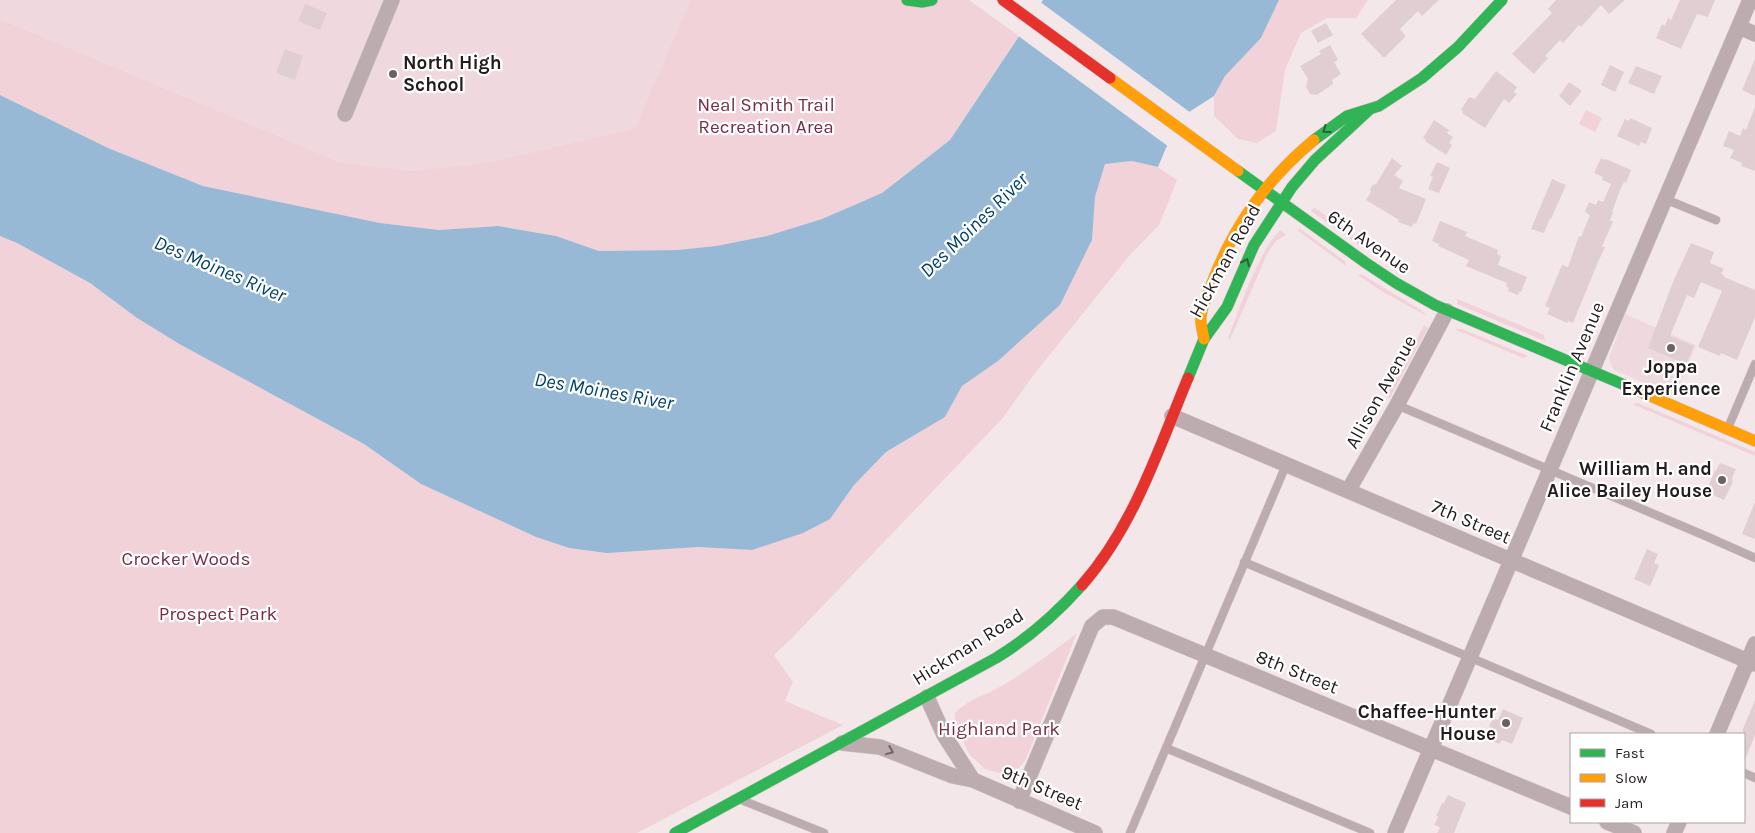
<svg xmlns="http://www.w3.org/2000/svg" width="1755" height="833" font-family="Karla,sans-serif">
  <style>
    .built { fill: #f0d9de }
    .green { fill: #f1d2d9 }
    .water { fill: #98b9d6 }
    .pier { fill: #f4e7ea }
    .building { fill: #e0ced2 }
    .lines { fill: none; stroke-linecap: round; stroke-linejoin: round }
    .lane-casing { stroke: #cec3c6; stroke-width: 9 }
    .street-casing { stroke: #cec3c6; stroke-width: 16 }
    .fast-casing { stroke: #cec3c6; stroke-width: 12 }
    .slow-casing { stroke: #cec3c6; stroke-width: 12 }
    .jam-casing { stroke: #cec3c6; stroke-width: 12 }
    .lane { stroke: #bdacaf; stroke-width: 8 }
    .street { stroke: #bdacaf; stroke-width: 15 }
    .fast { stroke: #30b455; stroke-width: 11 }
    .slow { stroke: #ff9f0a; stroke-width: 11 }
    .jam { stroke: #e5322d; stroke-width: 11 }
    .oneway { stroke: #296036 }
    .oneway2 { stroke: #706466 }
    .poi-dot { fill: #6c6265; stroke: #fff; stroke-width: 2 }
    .labels { text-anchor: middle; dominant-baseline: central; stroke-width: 4.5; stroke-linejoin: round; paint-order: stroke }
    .poi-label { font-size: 19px; font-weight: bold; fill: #231b1d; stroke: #fff; text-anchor: end }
    .park-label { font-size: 19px; fill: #7a2c44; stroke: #fff }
    .street-label { font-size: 19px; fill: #231b1d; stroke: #fff }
    .water-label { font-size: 20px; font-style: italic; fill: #004269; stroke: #fff }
  </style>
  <rect width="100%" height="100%" fill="#f4e7ea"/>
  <!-- built -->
  <path class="built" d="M0,0H690L635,128L490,162L412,171L340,162L0,19Z
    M1625,314L1696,345L1675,396L1614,370L1612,367L1609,358Z"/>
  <!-- green -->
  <path class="green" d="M690,0H969L1019,36L950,140L882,193L822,219L767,236L716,246L677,250L599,251L556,236L498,226L439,230L380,223L203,186L108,148L0,95V19L340,162L412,171L490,162L635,128Z
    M1279,0H1368L1356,18H1327L1301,33L1285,70L1276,131L1257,143L1238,139L1214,116V96L1225,76L1261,38Z
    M1586,110L1602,118L1595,132L1579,124Z
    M1132,161L1158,167L1177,180L1159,225L1130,255L1035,373L1002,419L792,638L774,655L793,682L785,701L843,725L637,833H0V236L17,243L90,283L137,318L181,345L364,444L421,484L536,537L569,548L698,547L752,550L830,519L854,485L886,452L945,417L962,386L998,361L1060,305L1092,240L1095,197L1105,164Z
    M1314,207L1366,245L1362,247L1311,211Z
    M1299,228L1345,261L1346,266L1297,230Z
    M1280,230L1286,235L1276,241L1268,252L1230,340L1228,338C1241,305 1257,255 1280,230Z
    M1361,274L1421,310L1427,316L1383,292L1358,275Z
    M1457,299L1544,335L1545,341L1457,304Z
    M1424,325L1428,328L1390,398H1386Z
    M1454,329H1462L1528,356L1523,358Z
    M1638,403L1755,452V456L1632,404Z
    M1077,633L1025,761L1016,771L1006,775L985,769L969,754L955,724V713C968,699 989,694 1005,684C1030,669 1054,651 1077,633Z"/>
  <!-- water -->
  <path class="water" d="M1043,0H1279L1261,38L1225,76L1214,96L1189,112L1166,148L1158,167L1132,161L1105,164L1095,197L1092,240L1060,305L998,361L962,386L945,417L886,452L854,485L830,519L803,533L752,550L698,547L607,553L569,548L536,537L421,484L364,444L181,345L137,318L90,283L17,243L0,236V95L108,148L203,186L380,223L439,230L498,226L556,236L599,251L677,250L716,246L767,236L822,219L882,193L950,140Z"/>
  <!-- pier -->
  <path class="pier" d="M1039,1L1191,113L1169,147L1017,35Z"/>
  <!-- building -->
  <path class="building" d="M1396,0H1439L1422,16L1418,11L1400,29L1405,35V37L1385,57H1383L1361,34Z
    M1556,0H1625L1609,14L1601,5L1581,27L1579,25L1563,43L1560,40L1545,56L1548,58L1534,74L1512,54L1552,13L1548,9Z
    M1680,0H1715L1708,17L1697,14L1681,49L1656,38L1662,24L1665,26L1668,18L1671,20Z
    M305,4L327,13L320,30L298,21Z
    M1326,23L1333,35L1318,43L1311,31Z
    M1330,45L1338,60L1334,62L1341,74L1332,80L1333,84L1317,95L1310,94L1306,87L1308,79L1300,66L1321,54L1319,51Z
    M285,49L303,56L295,80L276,73Z
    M1755,59V96L1742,90Z
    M1610,65L1624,72L1615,92L1601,85Z
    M1636,66L1662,76L1654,94L1628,83Z
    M1496,71L1517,87L1514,92L1517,94L1509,103L1504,99L1485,128L1462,113L1463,111L1461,110L1469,97L1475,99Z
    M1569,82L1582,91L1570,106L1559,96Z
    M1755,107V171L1741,166L1742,163L1730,158L1734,150L1723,146L1729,131L1740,136L1743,128L1746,130Z
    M1630,118L1652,128L1646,144L1641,142L1639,146L1617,136L1625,119L1629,121Z
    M1434,120L1449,130L1447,133L1453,137L1449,143L1452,145L1446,155L1425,141L1426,139L1423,138Z
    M1392,158L1402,166L1394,175L1403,181L1399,188L1426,199L1416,224L1414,223L1412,227L1398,222L1399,220L1366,200L1371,192L1370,189L1373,185L1376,184Z
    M1601,158L1605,160L1606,159L1631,170L1626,183L1624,182L1620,190L1612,212H1613L1610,220L1613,222L1602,246L1605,247L1598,262L1573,323L1568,321L1567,323L1547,314L1550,308L1545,306L1562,265L1568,267L1579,236L1581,237L1590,215L1585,212L1589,202L1596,205L1598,200L1603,202L1611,184L1602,180L1603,177L1594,173Z
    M1437,162L1450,168L1439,193L1428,189L1433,177L1430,176Z
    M1552,179L1566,185L1551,219L1550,218L1544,233L1531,229Z
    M1440,221L1467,232L1465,236L1498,250L1497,254L1501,256L1498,265L1527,277L1521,292H1519L1518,295L1508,291L1509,288L1506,286L1507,283L1466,266L1469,260L1438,246L1439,244L1432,241Z
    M1691,243L1714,252L1710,263L1724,269L1721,274L1724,275V277L1755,290V317L1737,360L1721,353L1720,356L1698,347L1722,291L1701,282L1694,298L1687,295L1670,336L1694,346L1686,364L1648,348L1673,282Z
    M1720,463L1736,469L1732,478L1733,482L1724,500L1706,492L1715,470L1716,471Z
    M1755,502V539L1742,534Z
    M1647,549L1658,554L1654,563L1659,565L1658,568L1650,586L1634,579Z
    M1755,700V735L1744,762V732L1742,731Z
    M1503,709L1523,718L1512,744L1502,740L1499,744L1487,739L1492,728L1489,727L1493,718L1498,720Z
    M1448,795L1466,803L1454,833H1437L1440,827L1434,825L1438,817L1436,816L1442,803L1443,804Z"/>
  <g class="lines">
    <!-- lane casing -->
    <g class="lane-casing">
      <path id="lane" d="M1665,199L1716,220
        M1397,405L1708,537L1755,558
        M1728,428L1755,364
        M1244,562L1651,734
        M1166,748L1370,833
        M1744,773L1755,778
        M744,801L824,833
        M1130,833L1286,465"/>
    </g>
    <!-- street casing -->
    <g class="street-casing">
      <path id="street" d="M1739,27L1755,34
        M345,114L392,0
        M1172,416L1755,664
        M1348,491L1397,405L1447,311
        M927,697L944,735L973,780
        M1717,734L1755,644
        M842,743L880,747L953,776L973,780L1095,833
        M1019,801L1092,626L1103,617H1113L1571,807
        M1607,822L1634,833
        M1395,833L1750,0
        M1674,833L1679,822"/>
    </g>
    <!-- fast casing -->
    <g class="fast-casing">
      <path id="fast" d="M907,0L922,2L932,0
        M1314,140L1347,116L1379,106L1422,78L1458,47L1502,0
        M1238,171L1366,263L1396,283L1435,305L1627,386
        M1188,378L1204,339L1227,307L1254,245L1292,187L1315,160L1369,110
        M675,833L996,658C1029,638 1056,614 1082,585"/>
    </g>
    <!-- slow casing -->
    <g class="slow-casing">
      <path id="slow" d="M1110,78L1238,171
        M1204,339C1203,332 1200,323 1201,316C1202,305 1208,293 1212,283C1233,227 1268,178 1314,140
        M1627,386L1755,441"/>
    </g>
    <!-- jam casing -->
    <g class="jam-casing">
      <path id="jam" d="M1003,0L1110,78
        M1082,585C1134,526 1158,450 1188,378"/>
    </g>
    <!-- lane -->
    <use href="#lane" class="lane"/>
    <!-- street -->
    <use href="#street" class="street"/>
    <!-- fast -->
    <use href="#fast" class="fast"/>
    <!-- slow -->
    <use href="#slow" class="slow"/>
    <!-- jam -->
    <use href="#jam" class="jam"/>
  </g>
  <!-- one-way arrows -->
  <defs><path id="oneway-chevron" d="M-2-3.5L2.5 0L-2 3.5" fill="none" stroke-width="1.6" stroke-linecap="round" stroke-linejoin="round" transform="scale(1.25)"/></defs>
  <g class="oneway">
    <use href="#oneway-chevron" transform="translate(1326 130) rotate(144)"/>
    <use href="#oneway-chevron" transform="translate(1246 262) rotate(-66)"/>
  </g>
  <use class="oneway2" href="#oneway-chevron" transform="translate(890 751) rotate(22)"/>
  <!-- markers -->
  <g class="poi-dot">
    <circle cx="393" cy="74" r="5"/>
    <circle cx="1671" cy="348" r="5"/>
    <circle cx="1722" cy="480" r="5"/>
    <circle cx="1506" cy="723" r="5"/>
  </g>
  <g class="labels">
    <!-- poi labels -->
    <g class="poi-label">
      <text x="403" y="63" text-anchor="start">North High<tspan x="403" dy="22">School</tspan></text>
      <text x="1671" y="367" text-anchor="middle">Joppa<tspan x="1671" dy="22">Experience</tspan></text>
      <text x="1712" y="469">William H. and<tspan x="1712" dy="22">Alice Bailey House</tspan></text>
      <text x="1496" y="712">Chaffee-Hunter<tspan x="1496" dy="22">House</tspan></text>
    </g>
    <!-- park labels -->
    <g class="park-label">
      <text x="766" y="105">Neal Smith Trail<tspan x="766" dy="22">Recreation Area</tspan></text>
      <text x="186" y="559">Crocker Woods</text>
      <text x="218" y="614">Prospect Park</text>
      <text x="999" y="729">Highland Park</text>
    </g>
    <!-- street labels -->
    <g class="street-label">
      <text transform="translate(1369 242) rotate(35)">6th Avenue</text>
      <text transform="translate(1225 261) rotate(-61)">Hickman Road</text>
      <text transform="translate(1572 367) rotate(-67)">Franklin Avenue</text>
      <text transform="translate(1381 392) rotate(-61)">Allison Avenue</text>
      <text transform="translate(1471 522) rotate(23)">7th Street</text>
      <text transform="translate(968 647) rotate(-32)">Hickman Road</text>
      <text transform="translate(1297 672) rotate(22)">8th Street</text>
      <text transform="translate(1042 788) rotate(23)">9th Street</text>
    </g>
    <!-- water labels -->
    <g class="water-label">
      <text transform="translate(974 225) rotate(-44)">Des Moines River</text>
      <text transform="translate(220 269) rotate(23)">Des Moines River</text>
      <text transform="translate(604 391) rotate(10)">Des Moines River</text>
    </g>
  </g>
  <!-- legend -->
  <rect x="1570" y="733" width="175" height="90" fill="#ffffff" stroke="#a7a4a5"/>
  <rect x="1580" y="749" width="25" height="8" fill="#30b455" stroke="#a7a4a5"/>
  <text x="1615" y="758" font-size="15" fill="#231b1d">Fast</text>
  <rect x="1580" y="774" width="25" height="8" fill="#ff9f0a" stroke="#a7a4a5"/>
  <text x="1615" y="783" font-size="15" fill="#231b1d">Slow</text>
  <rect x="1580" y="799" width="25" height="8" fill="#e5322d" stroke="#a7a4a5"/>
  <text x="1615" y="808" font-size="15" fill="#231b1d">Jam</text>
</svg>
